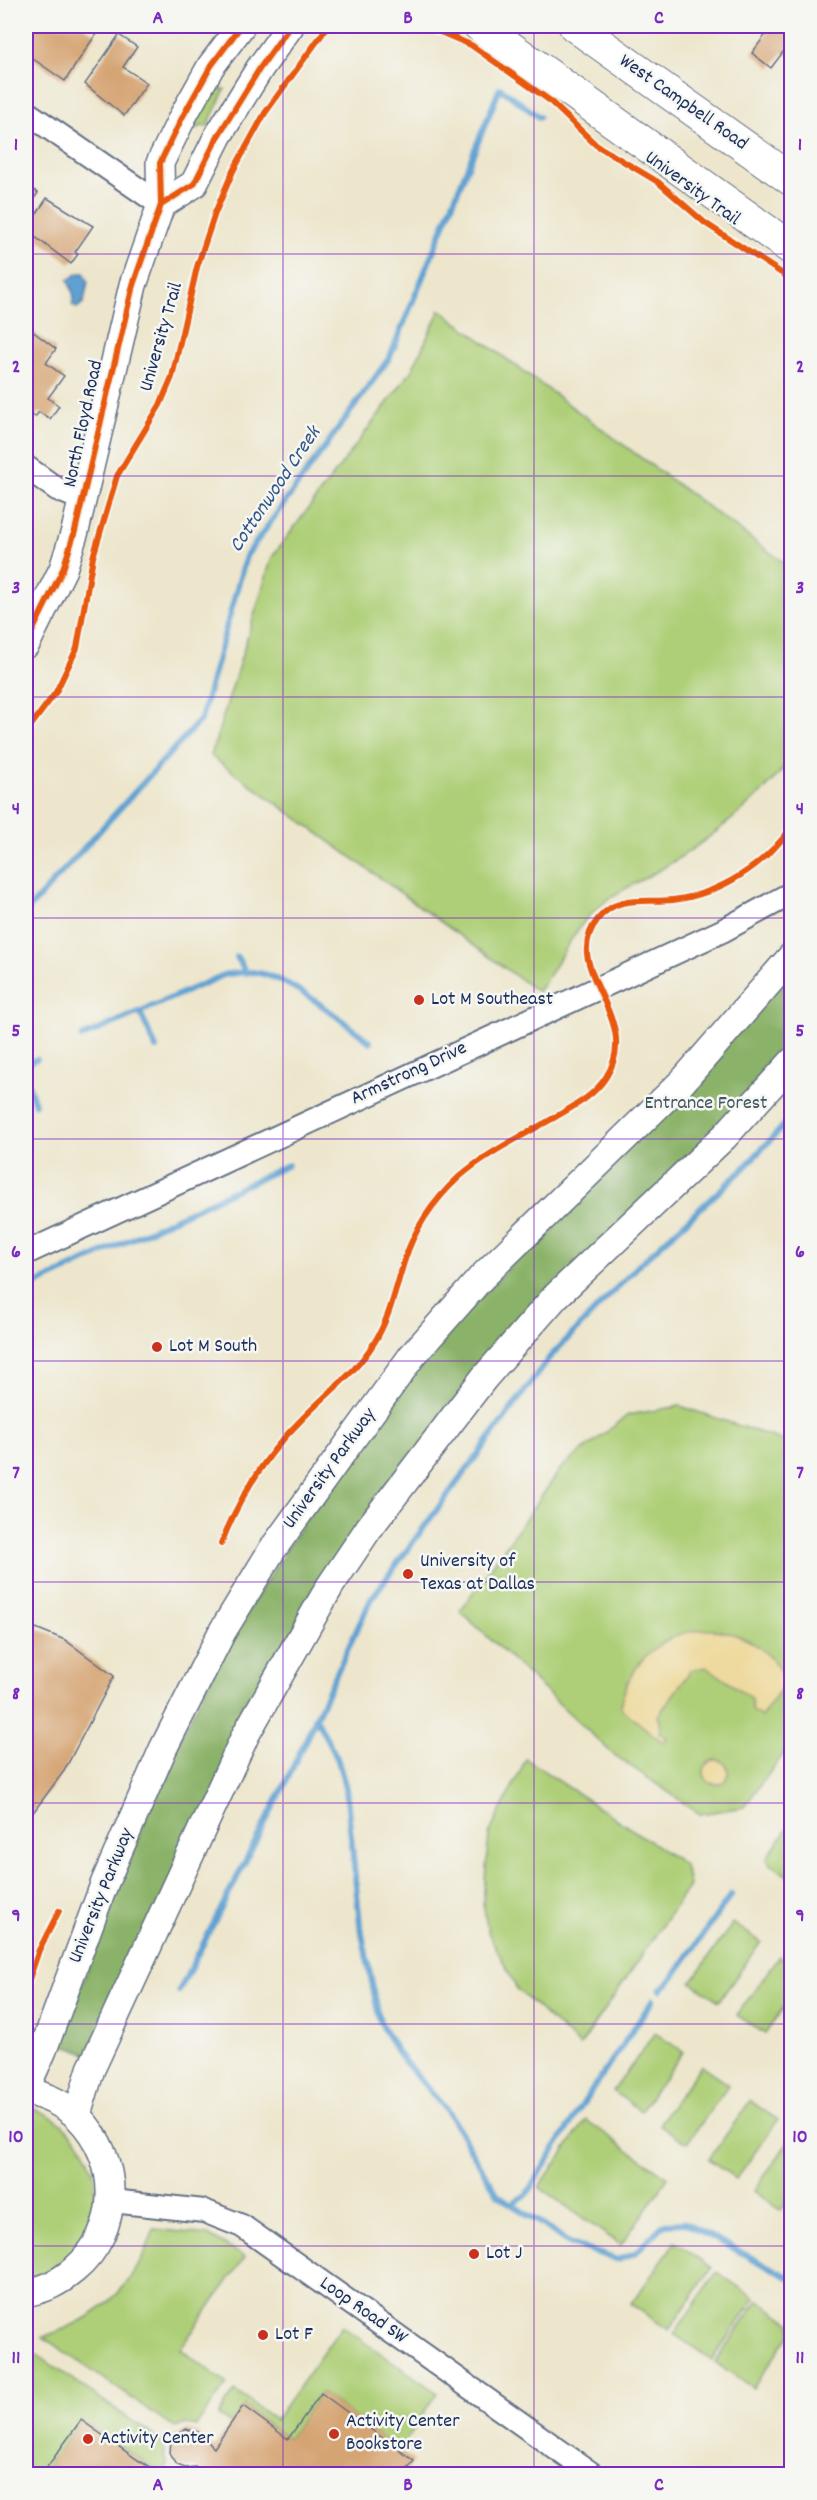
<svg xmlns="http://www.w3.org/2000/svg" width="817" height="2500" font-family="Dekko,sans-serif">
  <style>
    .green { fill: #aecf77; stroke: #647f6a; stroke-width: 1.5 }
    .forest { fill: #8ab268; stroke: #527063; stroke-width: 1.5 }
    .sand { fill: #eeda9e; stroke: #84847e; stroke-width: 1.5 }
    .water { fill: #5ea1d2; stroke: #3c6898; stroke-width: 1.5 }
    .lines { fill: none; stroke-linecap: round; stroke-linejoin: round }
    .stream { stroke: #5ea1d2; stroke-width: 6 }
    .building { fill: #d5a473 }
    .minor-casing { stroke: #646f84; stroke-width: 26 }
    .tertiary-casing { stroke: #646f84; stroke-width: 30 }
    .secondary-casing { stroke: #646f84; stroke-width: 34 }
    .minor { stroke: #fff; stroke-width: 22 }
    .tertiary { stroke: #fff; stroke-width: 27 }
    .secondary { stroke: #fff; stroke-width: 32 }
    .cycleway-casing { stroke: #f6f6f2; stroke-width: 10 }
    .cycleway { stroke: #e8590c; stroke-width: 6 }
    .grid { fill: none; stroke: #7b2cbf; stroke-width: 1.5; stroke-opacity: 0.55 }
    .poi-dot { fill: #c8321e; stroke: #f6f6f2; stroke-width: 2 }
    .labels { text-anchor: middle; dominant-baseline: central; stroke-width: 5; stroke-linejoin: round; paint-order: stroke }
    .street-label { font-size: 20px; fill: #1b2f5e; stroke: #f6f6f2 }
    .poi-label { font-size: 20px; fill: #1b2f5e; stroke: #f6f6f2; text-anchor: start }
    .park-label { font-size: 20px; fill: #405764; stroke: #f6f6f2 }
    .water-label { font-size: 21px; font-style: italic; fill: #325787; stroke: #f6f6f2 }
    .neatline { fill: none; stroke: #7b2cbf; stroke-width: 2 }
    .grid-label { font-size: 20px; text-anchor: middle; font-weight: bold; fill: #7b2cbf }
  </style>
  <rect width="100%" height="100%" fill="#f6f6f2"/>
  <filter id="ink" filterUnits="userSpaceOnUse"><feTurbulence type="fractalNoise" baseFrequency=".0167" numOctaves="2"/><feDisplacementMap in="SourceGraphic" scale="12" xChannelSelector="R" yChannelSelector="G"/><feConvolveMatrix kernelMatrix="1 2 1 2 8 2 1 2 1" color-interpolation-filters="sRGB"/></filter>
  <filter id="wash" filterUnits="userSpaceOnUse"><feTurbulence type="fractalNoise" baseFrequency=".008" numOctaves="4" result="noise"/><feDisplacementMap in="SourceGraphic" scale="24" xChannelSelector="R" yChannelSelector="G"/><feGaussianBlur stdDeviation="1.35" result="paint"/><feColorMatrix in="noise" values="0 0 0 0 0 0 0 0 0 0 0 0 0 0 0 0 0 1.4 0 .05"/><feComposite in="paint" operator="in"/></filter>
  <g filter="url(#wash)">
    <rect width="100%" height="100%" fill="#ede6cc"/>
    <!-- green -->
    <path class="green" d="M221,89H225L207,127L201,126L190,132L212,91Z
      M440,310L791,568V757C767,796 703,844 663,868C639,882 614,892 593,912C574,930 554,969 538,992L211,756L272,557L412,370Z
      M680,1406L791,1443V1744L744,1807L700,1814L613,1754L460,1611L562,1467L628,1415Z
      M526,1759L685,1865L689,1886L580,2046L517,1989L488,1932L483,1903L489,1834Z
      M791,1823V1878L769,1863L767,1858Z
      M733,1923L761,1942L719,2001L691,1982Z
      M779,1956L791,1965V1997L765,2034L737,2015Z
      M655,2033L683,2052L641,2111L613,2091Z
      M701,2065L729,2085L687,2143L659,2124Z
      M750,2101L778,2120L736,2179L709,2159Z
      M26,2108C40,2109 56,2118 66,2128C106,2164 105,2221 66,2258C56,2268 40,2276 26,2278Z
      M586,2120L668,2178L621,2245L539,2187Z
      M791,2138V2196L781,2211L754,2191Z
      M154,2229L208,2235L245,2257L180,2349L227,2384L196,2426L186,2424L175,2428L43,2337C102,2317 135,2288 154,2229Z
      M675,2242L712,2268L669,2330L631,2304Z
      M717,2272L755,2298L712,2360L674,2334Z
      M758,2300L791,2323V2333L753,2388L715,2362Z
      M342,2326L437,2393L402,2447L396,2443L393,2446L321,2393L288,2439L244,2406L231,2424L218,2415L235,2391L275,2420Z
      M26,2347L164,2443V2457L168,2465L162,2474L81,2420L42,2474H26Z"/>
    <!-- forest -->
    <path class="forest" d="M791,972V1044L320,1578L88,2055L59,2043L169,1759L235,1631L305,1520L421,1360Z"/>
    <!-- sand -->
    <path class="sand" d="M715,1630C747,1634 773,1652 786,1682L761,1717L752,1710V1699L707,1667L691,1670L658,1716L661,1725L659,1732L667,1738L664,1743L620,1708C629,1661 665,1627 715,1630Z
      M704 1772a12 12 0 1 1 24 0a12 12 0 1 1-24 0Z"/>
    <!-- water -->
    <path class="water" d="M78,273H84L88,281L84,302L77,308L72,305L74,296L68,280Z"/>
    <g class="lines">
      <!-- stream -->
      <path class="stream" d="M26,912L201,719L246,556L390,357L500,88L539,117
        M237,957L246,973
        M140,1012L156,1048
        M82,1037L226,974C234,974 242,972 250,972C286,973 341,1020 370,1042
        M26,1063L37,1059
        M26,1078L35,1104
        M26,1289L288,1165
        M315,1717L337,1758L346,1788L360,1924L380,2022L399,2055L448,2112L498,2195L571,2244L618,2260L635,2253L664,2224L685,2223L792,2279
        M660,1990L671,1980L731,1895
        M179,1991L286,1782L371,1599L549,1358L641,1263L741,1171L792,1117
        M512,2203L526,2195L586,2099L653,2000"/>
    </g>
    <g id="blocks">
      <!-- building -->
      <path class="building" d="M28,26H82L96,34L65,81L26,54Z
        M772,26H792V59L783,52L771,68L752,53Z
        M119,35L137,47L123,67L147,83L124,116L85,84Z
        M26,184L38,193L26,210Z
        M47,198L93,226L75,252L78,254L71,264L26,230Z
        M31,330L56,349L46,363L64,376L48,398L59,406L50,419L39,412L35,417L26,410V338Z
        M26,1624L65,1640L114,1676L64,1771L26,1822Z
        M321,2393L414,2461L404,2474H205L195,2467L185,2468L177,2465L170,2454L171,2438L186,2429L198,2432L214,2448L243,2406L288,2439Z
        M81,2420L138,2460L161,2474H42Z"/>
    </g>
  </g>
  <g filter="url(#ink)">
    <use href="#blocks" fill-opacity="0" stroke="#646f84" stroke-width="1.5"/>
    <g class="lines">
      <!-- minor casing -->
      <g class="minor-casing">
        <path id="minor" d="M26,112L161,205
          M26,467L57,489L84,500
          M26,1253L722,931L792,893
          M112,2201L204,2211L242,2226L592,2474"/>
      </g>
      <!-- tertiary casing -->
      <g class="tertiary-casing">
        <path id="tertiary" d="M161,205L194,184L218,136L260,68L290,26
          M26,644L63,569L75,531L133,285L161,205L160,163L183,116L211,66L241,26
          M26,2088L43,2050L105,1882L163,1749L222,1632L272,1550L412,1356L481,1278L683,1081L792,956
          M26,2090C44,2096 64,2103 78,2117C121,2160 122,2230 74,2270C61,2281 43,2291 26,2292
          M77,2115L91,2069L246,1734L330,1586L369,1528L484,1378L555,1297L725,1136L792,1062"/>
      </g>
      <!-- secondary casing -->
      <g class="secondary-casing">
        <path id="secondary" d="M480,26L792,249
          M575,26L792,180"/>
      </g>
      <!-- minor -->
      <use href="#minor" class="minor"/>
      <!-- tertiary -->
      <use href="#tertiary" class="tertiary"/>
      <!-- secondary -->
      <use href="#secondary" class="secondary"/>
      <!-- cycleway casing -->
      <g class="cycleway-casing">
        <path id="cycleway" d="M426,26L471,45L549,100L596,145L658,182L705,223L792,280
          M161,205L194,184L218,136L260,68L290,26
          M26,644L63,569L75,531L133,285L161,205L160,163L183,116L211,66L241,26
          M26,732L56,692L77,648L93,557L117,476L160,405L172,377L197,267L215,213L233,171L265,113L328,26
          M221,1544C240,1495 266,1454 304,1417C328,1392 355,1374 374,1343C390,1317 395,1291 404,1262C414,1229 433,1201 459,1177C485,1154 520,1137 550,1120C570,1108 593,1098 606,1077C645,1016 557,970 598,919C618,894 645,903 673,900C721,894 764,865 792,827
          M26,1988L39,1950L59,1911"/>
      </g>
      <!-- cycleway -->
      <use href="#cycleway" class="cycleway"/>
    </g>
  </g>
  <!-- grid -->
  <path class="grid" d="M283,26V2474M534,26V2474M26,254H792M26,476H792M26,697H792M26,918H792M26,1139H792M26,1361H792M26,1582H792M26,1803H792M26,2024H792M26,2246H792"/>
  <!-- markers -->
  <g class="poi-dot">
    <circle cx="419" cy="1000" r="6"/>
    <circle cx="157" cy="1347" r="6"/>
    <circle cx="408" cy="1574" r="6"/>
    <circle cx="474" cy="2254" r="6"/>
    <circle cx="263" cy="2335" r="6"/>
    <circle cx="334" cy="2434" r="6"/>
    <circle cx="88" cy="2439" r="6"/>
  </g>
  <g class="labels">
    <!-- street labels -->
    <g class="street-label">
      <text transform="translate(683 103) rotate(35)">West Campbell Road</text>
      <text transform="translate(692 189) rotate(36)">University Trail</text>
      <text transform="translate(162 337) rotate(-74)">University Trail</text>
      <text transform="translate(84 424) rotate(-78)">North Floyd Road</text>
      <text transform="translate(409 1074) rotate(-25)">Armstrong Drive</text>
      <text transform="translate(330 1469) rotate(-54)">University Parkway</text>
      <text transform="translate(102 1896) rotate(-68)">University Parkway</text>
      <text transform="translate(363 2311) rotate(35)">Loop Road SW</text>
    </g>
    <!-- poi labels -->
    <g class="poi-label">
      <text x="431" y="1000">Lot M Southeast</text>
      <text x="169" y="1347">Lot M South</text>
      <text x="420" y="1562">University of<tspan x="420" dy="23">Texas at Dallas</tspan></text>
      <text x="486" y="2254">Lot J</text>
      <text x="275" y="2335">Lot F</text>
      <text x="346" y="2422">Activity Center<tspan x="346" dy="23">Bookstore</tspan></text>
      <text x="100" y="2439">Activity Center</text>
    </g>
    <!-- park labels -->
    <g class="park-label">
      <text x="706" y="1104">Entrance Forest</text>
    </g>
    <!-- water labels -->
    <g class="water-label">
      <text transform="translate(276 490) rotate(-56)">Cottonwood Creek</text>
    </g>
  </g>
  <!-- margin -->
  <rect width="817" height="2500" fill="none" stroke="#f6f6f2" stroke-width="66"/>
  <rect x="33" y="33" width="751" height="2434" class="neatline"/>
  <g class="grid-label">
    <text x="158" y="23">A</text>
    <text x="408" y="23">B</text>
    <text x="659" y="23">C</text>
    <text x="16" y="150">1</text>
    <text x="800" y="150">1</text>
    <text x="16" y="372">2</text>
    <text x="800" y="372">2</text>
    <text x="16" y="593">3</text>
    <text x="800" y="593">3</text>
    <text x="16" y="814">4</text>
    <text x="800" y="814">4</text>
    <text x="16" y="1036">5</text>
    <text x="800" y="1036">5</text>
    <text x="16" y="1257">6</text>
    <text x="800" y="1257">6</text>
    <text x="16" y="1478">7</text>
    <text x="800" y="1478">7</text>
    <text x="16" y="1699">8</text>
    <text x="800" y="1699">8</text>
    <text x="16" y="1921">9</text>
    <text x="800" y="1921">9</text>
    <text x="16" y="2142">10</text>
    <text x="800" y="2142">10</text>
    <text x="16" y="2363">11</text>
    <text x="800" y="2363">11</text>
    <text x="158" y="2490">A</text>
    <text x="408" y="2490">B</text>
    <text x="659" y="2490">C</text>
  </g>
</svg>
